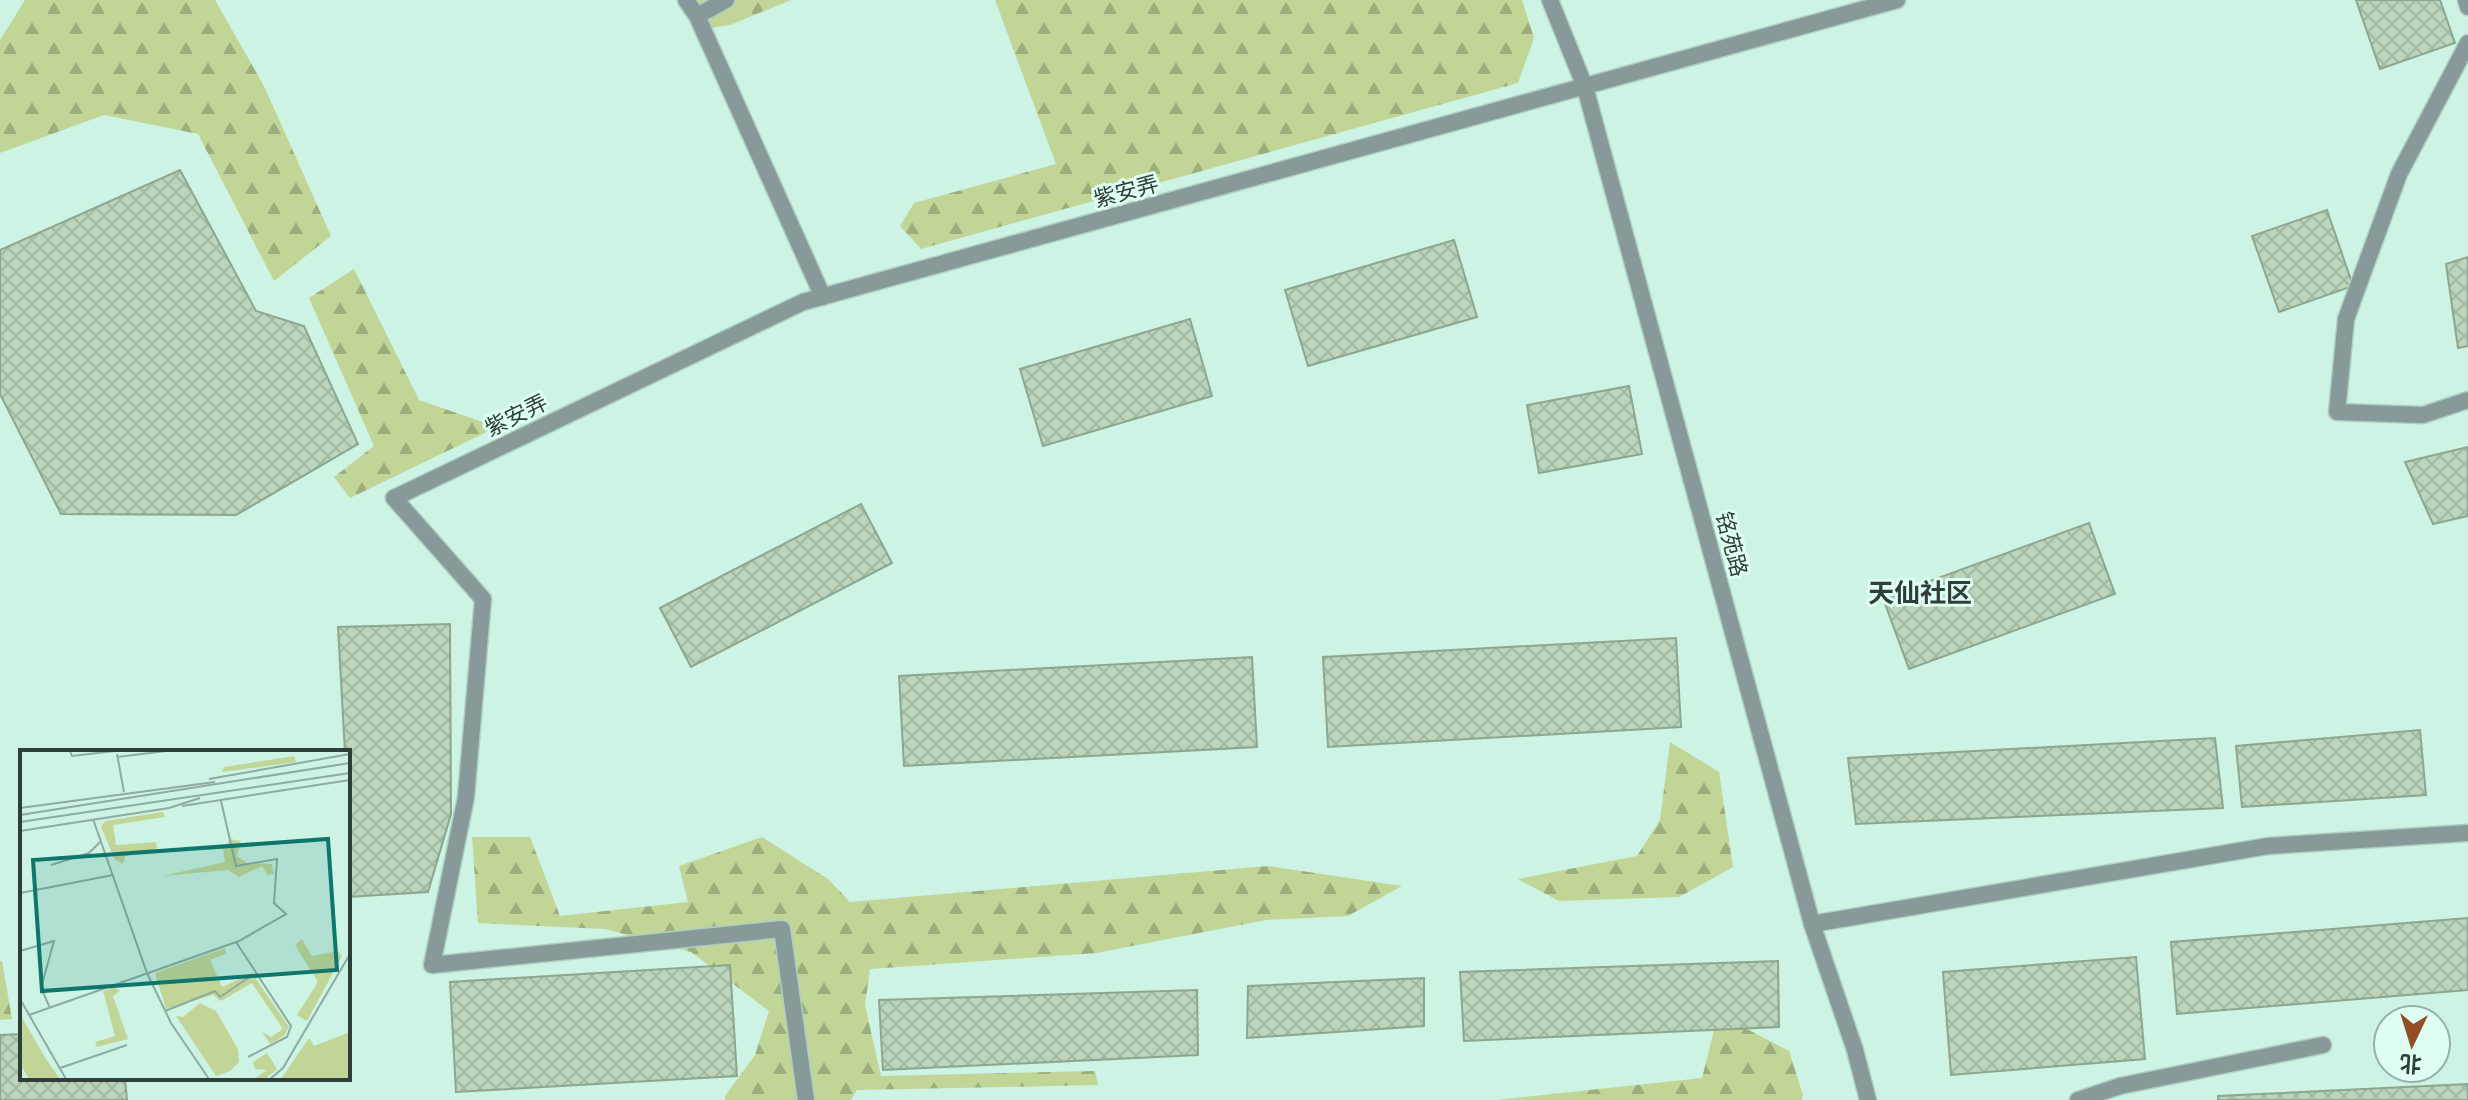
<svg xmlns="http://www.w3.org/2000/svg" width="2468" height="1100" font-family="'Archivo Narrow','Noto Sans SC',sans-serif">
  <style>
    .forest { fill: url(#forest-firs) }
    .building { fill: url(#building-cross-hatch); stroke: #8da68e; stroke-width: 2 }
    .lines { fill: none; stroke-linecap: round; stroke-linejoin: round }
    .lane-casing { stroke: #adcfc2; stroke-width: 19 }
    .street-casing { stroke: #adcfc2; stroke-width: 19 }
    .lane { stroke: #879998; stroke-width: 16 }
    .street { stroke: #879998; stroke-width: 16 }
    .labels { text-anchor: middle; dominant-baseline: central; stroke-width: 6; stroke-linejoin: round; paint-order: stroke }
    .street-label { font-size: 22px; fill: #2f3e39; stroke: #dffef2 }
    .quarter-label { font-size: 26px; font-weight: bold; fill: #2f3e39; stroke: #dffef2 }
    .inset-road { fill: none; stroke: #8daba0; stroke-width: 2 }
    .view { fill: #0f766e; fill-opacity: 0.15; stroke: #0f766e; stroke-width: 4 }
    .inset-edge { fill: none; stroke: #2f3e39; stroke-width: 4 }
  </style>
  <defs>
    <pattern id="forest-firs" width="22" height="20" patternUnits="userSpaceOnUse" patternTransform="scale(2)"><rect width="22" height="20" fill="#c1d597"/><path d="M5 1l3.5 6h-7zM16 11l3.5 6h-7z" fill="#9dae7c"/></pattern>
    <pattern id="building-cross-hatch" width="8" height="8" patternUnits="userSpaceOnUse" patternTransform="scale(2)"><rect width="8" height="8" fill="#bbd5bc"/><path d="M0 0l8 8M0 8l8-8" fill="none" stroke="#a1b8a2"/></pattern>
  </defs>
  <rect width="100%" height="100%" fill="#ccf3e4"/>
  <!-- forest -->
  <path class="forest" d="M25,0H215L264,86L331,236L274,281L198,134L104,115L0,153V40Z
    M692,0H791L730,25L710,28Z
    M995,0H1522L1534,38L1518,83L921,249L900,226L914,203L1056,164Z
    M354,269L419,400L497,427L350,498L334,477L374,446L309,298Z
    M1670,742L1719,772L1733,867L1679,897L1559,901L1518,879L1637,856L1660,820Z
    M472,837H530L560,916L688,902L679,866L762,837L828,879L850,902L1268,866L1402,886L1348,916L1266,920L1096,953L870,969L865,1005L881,1076L1095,1071L1098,1085L857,1090L851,1100H725V1096L755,1055L769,1011L691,952L605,929L478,923Z
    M0,961H2L12,1019L0,1020Z
    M1718,1014L1789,1051L1803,1095L1802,1100H1495L1702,1078Z"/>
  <!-- building -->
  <path class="building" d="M2356,0H2440L2455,43L2380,69Z
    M180,170L256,311L304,326L358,444L236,515L61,514L0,394V250Z
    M2327,210L2353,286L2279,312L2252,236Z
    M1454,240L1477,317L1308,366L1285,290Z
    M2468,257V346L2458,348L2446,264Z
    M1190,319L1212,396L1043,446L1020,369Z
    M1629,386L1642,454L1539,473L1527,405Z
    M2468,447V516L2433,524L2405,462Z
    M861,504L892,563L691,667L660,608Z
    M2089,523L2115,594L1909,669L1883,598Z
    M450,624L451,814L428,892L348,897V752H345L338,627Z
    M1676,638L1681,727L1328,747L1323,657Z
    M1252,657L1257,747L904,766L899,676Z
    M2420,730L2426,795L2242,807L2236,746Z
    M2215,738L2223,808L1856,824L1848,758Z
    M2468,918V990L2177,1014L2171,942Z
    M2136,957L2145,1059L1951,1075L1943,972Z
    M1778,961L1779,1027L1464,1041L1460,972Z
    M730,965L737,1076L456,1092L450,982Z
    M1424,978V1026L1247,1038L1248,986Z
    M1197,990L1198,1055L883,1070L879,1000Z
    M22,1034V1078H125L127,1100H0V1035Z
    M2468,1084V1100H2218V1096Z"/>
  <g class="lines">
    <!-- lane casing -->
    <g class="lane-casing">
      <path id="lane" d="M686,0L697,16L823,297
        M2466,0L2468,7
        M697,16L726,0
        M2468,43L2399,174L2346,319L2337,412L2423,415L2468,400
        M394,498L483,599L466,797L432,965L782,929L806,1100
        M1812,924L2268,846L2468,833
        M2078,1100L2120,1086L2323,1045"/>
    </g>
    <!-- street casing -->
    <g class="street-casing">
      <path id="street" d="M1550,0L1585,87L1812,924L1855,1050L1868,1100
        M394,498L803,302L1897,0"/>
    </g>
    <!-- lane -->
    <use href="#lane" class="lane"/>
    <!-- street -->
    <use href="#street" class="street"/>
  </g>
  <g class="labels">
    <!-- street labels -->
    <g class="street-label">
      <text transform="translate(1126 191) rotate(-15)">紫安弄</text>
      <text transform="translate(516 415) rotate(-26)">紫安弄</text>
      <text transform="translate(1732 544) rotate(75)">铭苑路</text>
    </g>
    <!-- quarter labels -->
    <g class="quarter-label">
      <text x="1920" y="592">天仙社区</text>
    </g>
  </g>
  <!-- overview -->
  <g transform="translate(20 750)">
    <rect width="330" height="330" fill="#ccf3e4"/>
    <path d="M330,282V329H261L289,288L294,296Z" fill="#c1d597"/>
    <path d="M274,6L276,12L202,22L204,17ZM143,62L145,67L93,75L96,95L136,92L137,100L105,106L103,114L95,110L81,77L85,71ZM210,89L221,91L217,106L227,113L252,114L254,124L247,125L242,116L219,127L208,120L142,126L205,112L203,99L177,100L205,97ZM282,189L292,206L318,201L322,206L287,271L277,265L298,232L275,195ZM205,198L206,204L190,210L202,237L232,223L269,277L264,286L250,294L242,282L251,287L263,279L232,233L201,251L193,245L146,259L135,223ZM94,237L100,241L93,246L108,289L77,297L75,292L95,286L83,241ZM247,303L257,319L245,329H234L247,320L235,319L233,312Z" fill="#c1d597"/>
    <path d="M0,264L26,309L40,329H9L0,314Z" fill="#c1d597"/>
    <path d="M180,253L196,261L218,299L219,312L210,321L196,326L156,266L163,267Z" fill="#c1d597"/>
    <path class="inset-road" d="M50,1L52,6L95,1M97,4L104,42M97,7L146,1M189,29L330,4M162,56L330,30M0,58L195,32M0,65L330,13M73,69L127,223L151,273L189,329M0,72L330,23M0,81L149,58L180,48M31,115L69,103L80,92M0,143L93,125M216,192L271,276L267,287L228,307M0,201L34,191L21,238L30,258M0,249L46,329M145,261L195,241L200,247L234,224M9,265L219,191L266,164L254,153L257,109L216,116L201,51M40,318L107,295M250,329L263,318L330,204"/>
    <path class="view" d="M308,89L317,220L22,241L13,110Z"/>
    <rect width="330" height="330" class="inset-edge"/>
  </g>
  <!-- north arrow -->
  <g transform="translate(2412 1044) rotate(184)"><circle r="38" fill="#dffef2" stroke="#99b1a8" stroke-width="2"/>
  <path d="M0-6L14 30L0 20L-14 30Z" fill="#934e24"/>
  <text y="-12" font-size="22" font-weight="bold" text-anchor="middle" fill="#2f3e39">北</text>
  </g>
</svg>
